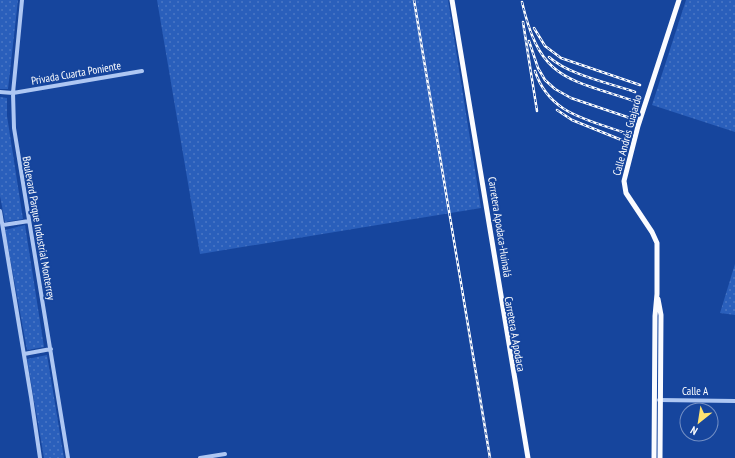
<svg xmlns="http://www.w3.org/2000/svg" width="735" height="458" font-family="'PT Sans Narrow',sans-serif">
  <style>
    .grass { fill: url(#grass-dots) }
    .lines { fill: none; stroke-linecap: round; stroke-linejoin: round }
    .minor { stroke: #aec7f3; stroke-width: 4 }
    .major { stroke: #fafbff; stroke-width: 5 }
    .rail-casing { stroke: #fff; stroke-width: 2.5 }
    .rail { stroke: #16459d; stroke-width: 1; stroke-dasharray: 3; stroke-linecap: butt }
    .labels { text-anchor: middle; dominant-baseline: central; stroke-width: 3.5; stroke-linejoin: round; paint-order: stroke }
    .street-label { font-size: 11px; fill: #fff; stroke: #16459d }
  </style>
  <defs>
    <pattern id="grass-dots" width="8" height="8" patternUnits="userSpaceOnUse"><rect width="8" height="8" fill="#2a5fbb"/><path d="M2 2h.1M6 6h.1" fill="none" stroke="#4a77c5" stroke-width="1.8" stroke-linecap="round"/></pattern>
  </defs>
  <rect width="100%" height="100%" fill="#16459d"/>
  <!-- grass -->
  <path class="grass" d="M0,0H18L8,89H0Z
    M157,0H448L481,208L200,254Z
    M686,0H735V132L652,105Z
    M0,97L7,98V116L23,219L5,222L0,196Z
    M25,225L44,347L27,350L5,230Z
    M735,264V315L720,313Z
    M47,355L64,458H44L27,359Z"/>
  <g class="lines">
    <!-- minor -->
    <path class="minor" d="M22,0L13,93L14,128L68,458
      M0,92L13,93L142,71
      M0,211L31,397L40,458
      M3,225L29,221
      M24,354L51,349
      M659,400L735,401
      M200,458L225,454"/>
    <!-- major -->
    <path class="major" d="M452,0L528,458
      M658,299L661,315L660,458
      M654,458L655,316L657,294V243L652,232L626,193L624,181L638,126L679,0"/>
    <!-- rail casing -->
    <g class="rail-casing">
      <path id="rail" d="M414,0L490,458
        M522,2C540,80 566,78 634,101
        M523,22L537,111
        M534,28L545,46L561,58L640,85
        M529,41L538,68L545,80L555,89L571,98L630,118
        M549,57C569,75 609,83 635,92
        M535,71C549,114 587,119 625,133
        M557,110L572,120L624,141"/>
    </g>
    <!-- rail -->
    <use href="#rail" class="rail"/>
  </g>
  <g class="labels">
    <!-- street labels -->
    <g class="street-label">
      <text transform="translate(76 73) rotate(-10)">Privada Cuarta Poniente</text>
      <text transform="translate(627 135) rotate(-75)">Calle Andrés Guajardo</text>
      <text transform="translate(500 227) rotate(81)">Carretera Apodaca-Huinalá</text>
      <text transform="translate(39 228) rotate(80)">Boulevard Parque Industrial Monterrey</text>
      <text transform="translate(515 334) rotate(80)">Carretera A Apodaca</text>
      <text x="695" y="391">Calle A</text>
    </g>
  </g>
  <!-- north arrow -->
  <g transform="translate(699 422) rotate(210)"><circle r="19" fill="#16459d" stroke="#738fc4"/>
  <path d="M0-3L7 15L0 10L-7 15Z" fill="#ffe270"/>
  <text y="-6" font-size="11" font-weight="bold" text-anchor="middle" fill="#ffffff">N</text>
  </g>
</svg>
